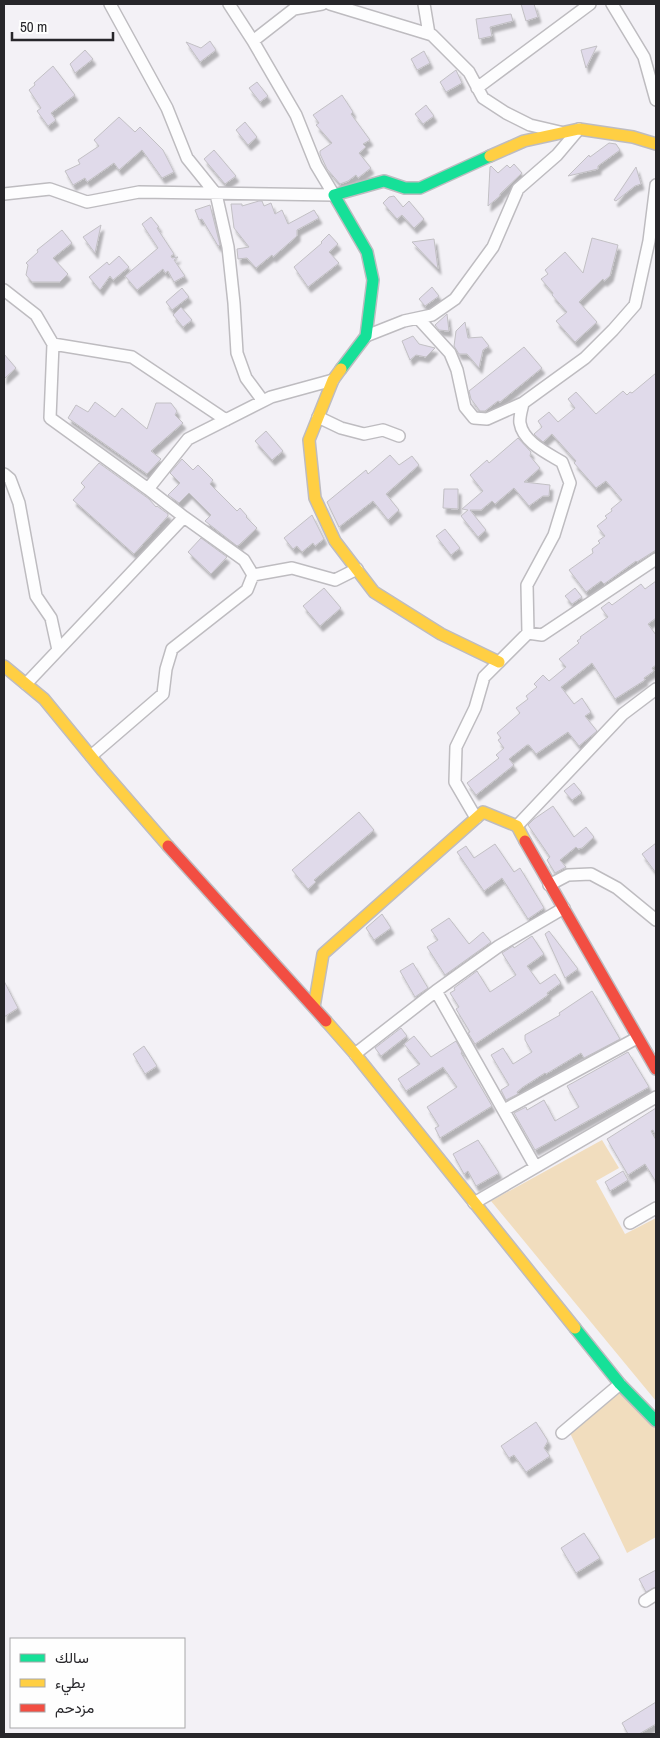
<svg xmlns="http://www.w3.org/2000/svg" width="660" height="1738" font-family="'Archivo Narrow',Vazirmatn,sans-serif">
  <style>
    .green { fill: #f1ddbe }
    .building { fill: #e0daea; stroke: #c2c0c4; filter: url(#shadow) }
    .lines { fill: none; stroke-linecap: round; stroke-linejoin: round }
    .street-casing { stroke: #bebcc0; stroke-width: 14 }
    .fast-casing { stroke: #bebcc0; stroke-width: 14 }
    .slow-casing { stroke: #bebcc0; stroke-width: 14 }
    .jam-casing { stroke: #bebcc0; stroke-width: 14 }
    .street { stroke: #fdfdfe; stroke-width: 11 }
    .fast { stroke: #16e098; stroke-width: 11 }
    .slow { stroke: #ffcf43; stroke-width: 11 }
    .jam { stroke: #f24e42; stroke-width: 11 }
  </style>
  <defs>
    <filter id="shadow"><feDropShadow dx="3" dy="5.5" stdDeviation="1" flood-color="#0004"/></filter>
  </defs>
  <rect width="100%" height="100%" fill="#f3f1f6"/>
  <!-- green -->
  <path class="green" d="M602,1140L619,1168L596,1181L625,1234L656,1218V1401L491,1201Z
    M622,1390L656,1427V1537L627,1553L570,1433Z"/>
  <!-- building -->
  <path class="building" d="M521,4H534L538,17L526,21Z
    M511,14L513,21L490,27L492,36L479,39L476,19Z
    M210,41L216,50L200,62L186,42L201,48Z
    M597,46L586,68L581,50Z
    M85,50L93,59L75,73L70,64Z
    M424,51L430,63L417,70L411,59Z
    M53,66L75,95L51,113L56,120L48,126L37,111L41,108L29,90L35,85L34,83Z
    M456,70L462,83L446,92L440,82Z
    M257,82L268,96L260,102L249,88Z
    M342,95L353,112L351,114L370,140L363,144L366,147L359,153L371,168L358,178L356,175L348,181L340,184L327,169L320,154V151L332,143L316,125L319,123L313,115Z
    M426,105L434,116L423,124L415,114Z
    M119,117L135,132L140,127L163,150L174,172L162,178L142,150L119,170L114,163L87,182L85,178L73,185L65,171L80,164L78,160L99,146L94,140Z
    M245,122L257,137L248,145L236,130Z
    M609,143L616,144L620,150L598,166V169L568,176L589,155L590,157Z
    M214,150L236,176L225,184L204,159Z
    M514,164L522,173L500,194V196L488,206L490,167L491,166L498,173L507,165L510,168Z
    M636,167L641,184L635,186L616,201L614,200Z
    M394,196L403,207L409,201L424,219L414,228L402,215L397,219L383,203L389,197Z
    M259,201H262L264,206L271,203L275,214L282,210L288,224L314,210L319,218L297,230V236L273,257L272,255L256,268L247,258L238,259L237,249L249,247L234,228L231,204H242V206Z
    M210,205L220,245L218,246L202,219L199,220L195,210Z
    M151,217L159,227L157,228L174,254L171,256L172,258L178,257L174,260L185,276L174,282L168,271L165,273L163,269L137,290L125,276L158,248L142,224Z
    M101,225L95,253L83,237Z
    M62,230L72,243L53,258L68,274L60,282H32L26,275L28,265L26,263L38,252L37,250Z
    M329,234L338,244L329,252L339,263L308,287L294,267L322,243L321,242Z
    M592,238L618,245L610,276L604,281L603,279L579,302L597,322L575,342L556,321L567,312L552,295L553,293L541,279L548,274L545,270L565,252L583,273Z
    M434,239L438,269L412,242Z
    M119,256L129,267L113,280L110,276L100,290L89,277L107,262L109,265Z
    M432,287L439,296L425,306L419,299Z
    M182,288L189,297L172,310L166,302Z
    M181,307L192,320L183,327L173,315Z
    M447,314L449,331L439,330L435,325Z
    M465,322L468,338L482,337L489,346L483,350L479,368L467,354H459L454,346L456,331Z
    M413,336L419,344L435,348L426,357L416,355L410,360L402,341Z
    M524,347L542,368L500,402L498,401L485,411H480L471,399L469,391Z
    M4,354L16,368L4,379Z
    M656,373V550L637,562L636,561L604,584L601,581L586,592L569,570L593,553L592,549L600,543L598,541L605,536L597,526L607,518L605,516L612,511L611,509L622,500L606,481L596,488L574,463L576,461L552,434L543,442L536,436L534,434L542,427L538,421L549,412L558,422L575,408L568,399L576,392L596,414L623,391L627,395L630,392L632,393Z
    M95,402L115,417L122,408L147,429L156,403H171L177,411L175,415L183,423L151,451L161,459L147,474L68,418L76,405L88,412Z
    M266,431L283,451L272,460L255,441Z
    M518,438L531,452L530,456L540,468L524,482L550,485L549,496H543L529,506L514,488L495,504L492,501L481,510H470L486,530L478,537L461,516L468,510L462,509L483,491L470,475L487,460L489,463Z
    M390,455L399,465L412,456L419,465L386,494L399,510L388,520L373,501L339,527L327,502L366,470L368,474Z
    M182,459L193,470L198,465L213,480L210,484L237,511L240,508L247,516L246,517L257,528L239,545L237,546L205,521L211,515L189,493L179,503L168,495L180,483L170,473Z
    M99,463L149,499L156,507L157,506L168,514V516L134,554L73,500L85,487L81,483Z
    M444,489H458V509L443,508Z
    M312,515L324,539L315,546L313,543L302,552L297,546L293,549L284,538Z
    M445,529L460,548L451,555L436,536Z
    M201,538L227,557L211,574L188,552Z
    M656,581V618L648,624L656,635V665L652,668L654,671L644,678L645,680L615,699L592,663L561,687L574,704L582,698L591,712L585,716L597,731L579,746L568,732L536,754L529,745H527L509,759L514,765L476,795L467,783L499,758L496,755L504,748L498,740L501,738L497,733L520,713L516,708L528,699L526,696L537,687L534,684L543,675L549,681L566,667L559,659L579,643L577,641L581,638L580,637L608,617L601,608L609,602L612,605L641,584L645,589Z
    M324,588L341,608L320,626L303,606Z
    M575,588L582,597L572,604L565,596Z
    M574,783L582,793L572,800L564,791Z
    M553,806L574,837L586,827L594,837L582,848L578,849L576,847L560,860L566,867L555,873L547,860L550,857L528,825L534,819Z
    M359,812L374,830L314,880L316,882L308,889L292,870Z
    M656,843V873L642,854Z
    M495,844L514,872L520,868L544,908L528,919L502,878L484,891L457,852L466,846L474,858Z
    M382,914L391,928L374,940L366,928Z
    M449,918L469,944L483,932L491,942L445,975L427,947L438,940L431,930Z
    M549,931L578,969L565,978L545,934Z
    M532,936L544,954L527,966L540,984L555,974L561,983L547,993L548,995L525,1011L475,1044L468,1033L470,1032L456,1009L459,1007L450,993L455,990L454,988L477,971L490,992L516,975L502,953L513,946L514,948Z
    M413,963L428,988L415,997L400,971Z
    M4,981L18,1008L4,1017Z
    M592,991L620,1039L584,1058L581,1053L546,1074L545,1073L523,1087L517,1092L518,1094L506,1100L501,1090L509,1085L491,1055L503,1048L513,1064L532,1052L525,1040V1035L560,1015L559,1013Z
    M401,1028L407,1036L381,1056L375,1048Z
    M414,1036L431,1057L456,1041L462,1052L461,1053L492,1106L440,1138L435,1128L439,1126L427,1107L457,1087L443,1067L406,1091L398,1079L420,1064L404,1044Z
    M144,1046L157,1066L145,1074L133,1054Z
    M628,1052L649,1087L535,1150L514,1113L526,1107L527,1110L544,1100L555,1121L579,1107L567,1086Z
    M656,1108V1137L653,1130L651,1131L656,1140V1182L645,1164L628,1175L607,1139Z
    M478,1140L499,1173L476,1186L468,1171L464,1174L453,1154Z
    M623,1171L628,1180L610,1191L605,1182Z
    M536,1422L548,1441L544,1448L550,1456L526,1472L514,1455L509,1458L501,1446Z
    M584,1533L600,1558L576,1573L561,1548Z
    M656,1570V1587L646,1592L639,1579Z
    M656,1702V1724L639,1734H628L622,1723Z"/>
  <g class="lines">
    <!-- street casing -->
    <g class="street-casing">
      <path id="street" d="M110,4L167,108L187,158L216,194L228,247L234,303L237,353L246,378L263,401
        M229,4L253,41L296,115L316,165L334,195
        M330,4L432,35L469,72L483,98L506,113L530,125L560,132
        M424,4L429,34
        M612,4L644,57L656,100
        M253,41L294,9L322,4
        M477,88L590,4
        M4,194L50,189L87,202L139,192L334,195
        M4,290L36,315L53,344L132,357L226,420
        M418,318L450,353L457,370L465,407L474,418L487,419L523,403
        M366,336L404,321L432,315L455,299L493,247L518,189L557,155L579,129
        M53,344L50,418L148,489
        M318,417L341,428L364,434L383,430L399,436
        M4,474L10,479L19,503L36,596L51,618L58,650
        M253,575L292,568L335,580L357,569
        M528,633L527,585L554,535L570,483L562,462C547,453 523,442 520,423C519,417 522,409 523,403L585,358L613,330L635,305L649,241L656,185
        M26,684L184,517L148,489L188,439L271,397L333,380
        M91,756L163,694L166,669L172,649L247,590L253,575L244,560L184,517
        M476,818L455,782L456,747L475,708L484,677L528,633L542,635L656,559
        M517,826L623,714L656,689
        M549,885L568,875L591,874L617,888L656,920
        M436,991L535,1166
        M355,1054L436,991L499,946L564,908
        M504,1110L637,1038
        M474,1203L656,1097
        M630,1223L656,1208
        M562,1433L620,1384
        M645,1601L656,1594"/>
    </g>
    <!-- fast casing -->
    <g class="fast-casing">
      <path id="fast" d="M341,369L366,336L373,280L367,252L334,195L384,181L405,188H420L490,156
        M575,1328L620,1384L656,1421"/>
    </g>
    <!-- slow casing -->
    <g class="slow-casing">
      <path id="slow" d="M490,156L524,141L579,129L633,137L656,144
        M341,369L333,380L309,440L315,498L335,541L374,592L441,634L499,662
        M4,666L44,699L103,771L168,846
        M314,1007L323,954L483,812L517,826L525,841
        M326,1021L355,1054L575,1328"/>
    </g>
    <!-- jam casing -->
    <g class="jam-casing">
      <path id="jam" d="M525,841L656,1069
        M168,846L326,1021"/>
    </g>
    <!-- street -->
    <use href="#street" class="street"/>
    <!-- fast -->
    <use href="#fast" class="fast"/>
    <!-- slow -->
    <use href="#slow" class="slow"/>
    <!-- jam -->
    <use href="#jam" class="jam"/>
  </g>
  <!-- border -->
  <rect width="660" height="1738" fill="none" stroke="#27262a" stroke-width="10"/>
  <!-- legend -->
  <rect x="10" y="1638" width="175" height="90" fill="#fefefe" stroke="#a8a8a9"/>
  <rect x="20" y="1654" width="25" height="8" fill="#16e098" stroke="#a8a8a9"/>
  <text x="55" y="1663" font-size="15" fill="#27262a">سالك</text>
  <rect x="20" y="1679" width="25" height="8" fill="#ffcf43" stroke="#a8a8a9"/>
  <text x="55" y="1688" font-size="15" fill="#27262a">بطيء</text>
  <rect x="20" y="1704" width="25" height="8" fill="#f24e42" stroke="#a8a8a9"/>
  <text x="55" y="1713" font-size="15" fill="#27262a">مزدحم</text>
  <!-- scale -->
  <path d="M12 32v8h101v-8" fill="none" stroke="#27262a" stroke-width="2.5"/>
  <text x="20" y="32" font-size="15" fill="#27262a" stroke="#fefefe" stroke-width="4" paint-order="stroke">50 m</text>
</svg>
